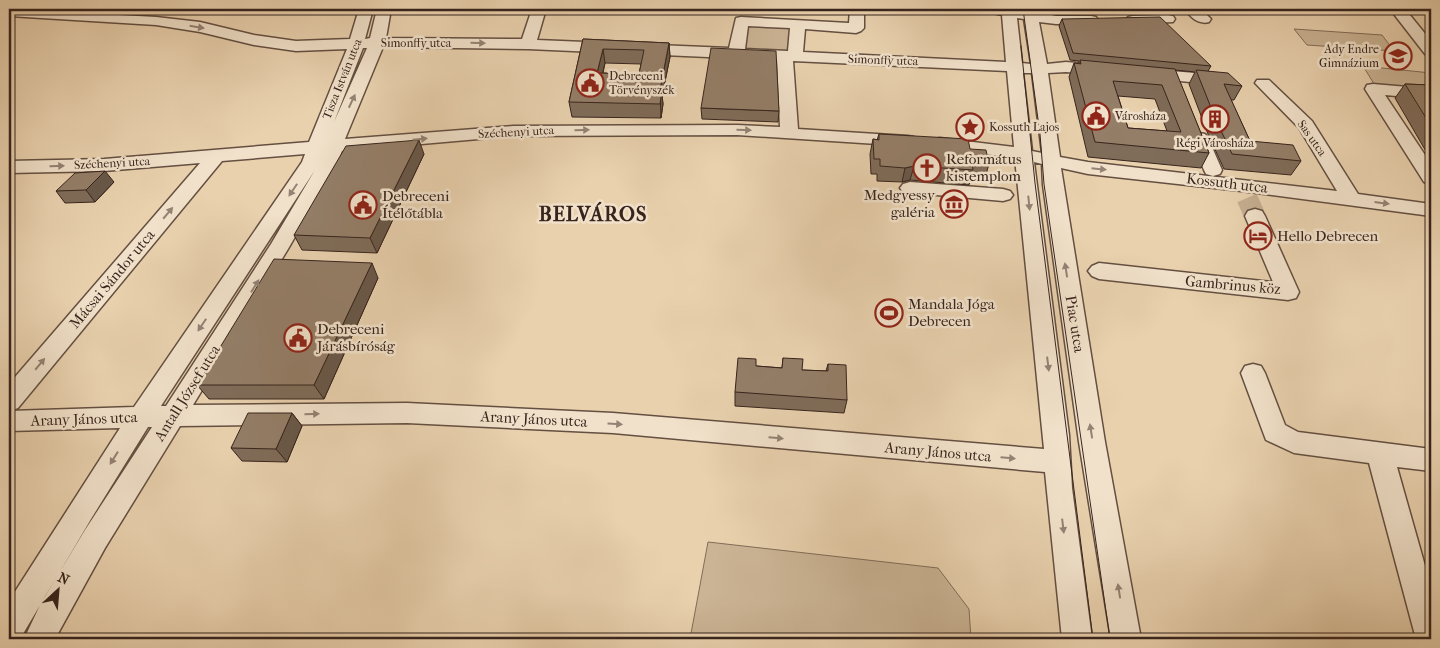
<svg xmlns="http://www.w3.org/2000/svg" width="1440" height="648" font-family="'IM FELL French Canon',serif">
  <style>
    .green { fill: #cbb495; stroke: #816c59 }
    .lines { fill: none; stroke-linecap: round; stroke-linejoin: round }
    .minor-tunnel { stroke: #c5ae91; stroke-width: 21; stroke-dasharray: 21 11; stroke-linecap: butt }
    .minor-casing { stroke: #644f41; stroke-width: 3 }
    .minor { fill: #f1e1ca; fill-rule: evenodd }
    .tram { stroke: #37241d; stroke-width: 1 }
    .wall { fill: #7f6c59; stroke: #37241d; fill-rule: evenodd }
    .shaded-wall { fill: #685849; stroke: #37241d }
    .building { fill: #947e68; stroke: #37241d; fill-rule: evenodd }
    .oneway { fill: #948274 }
    .labels { text-anchor: middle; dominant-baseline: central; stroke-width: 5; stroke-linejoin: round; paint-order: stroke }
    .far-street-label { font-size: 12px; fill: #37241d; stroke: #f1e1ca }
    .far-poi-label { font-size: 12px; fill: #37241d; stroke: #f1e1ca; text-anchor: start }
    .poi-label { font-size: 15px; fill: #37241d; stroke: #f1e1ca; text-anchor: start }
    .street-label { font-size: 15px; fill: #37241d; stroke: #f1e1ca }
    .district-label { font-size: 20px; font-weight: bold; letter-spacing: 1px; fill: #37241d; stroke: #f1e1ca }
  </style>
  <rect width="100%" height="100%" fill="#e9d1ae"/>
  <filter id="stains"><feTurbulence type="fractalNoise" baseFrequency=".004" numOctaves="4"/><feColorMatrix values="0 0 0 0 .2 0 0 0 0 .09 0 0 0 0 .02 0 0 0 .5 -.17"/></filter>
  <radialGradient id="worn" r=".72"><stop offset=".6" stop-color="#630" stop-opacity="0"/><stop offset="1" stop-color="#630" stop-opacity=".3"/></radialGradient>
  <!-- green -->
  <path class="green" d="M741,21L798,24L795,56L736,54Z
    M1294,29L1382,35L1394,51L1307,45Z
    M1363,66L1431,73V97L1379,92Z
    M708,542L938,568L969,609L971,639H690Z"/>
  <g class="lines">
    <!-- minor-tunnel -->
    <path class="minor-tunnel" d="M1247,198L1255,216"/>
    <!-- minor casing -->
    <g class="minor-casing">
      <path id="minor" d="M9,9L156,17L200,22L254,35L296,41L350,39L359,9H373L365,39L370,38L377,9H391L386,38L522,39L532,9H546L537,40L729,48L736,18L741,17L849,23L850,9H864V28L861,31L856,33L805,29L803,52L1006,62L1002,15L988,12L986,9H1037L1038,12L1056,16H1091L1096,17L1098,20L1096,23L1056,24L1039,22L1047,64L1066,62L1102,65L1108,67L1110,70L1108,73L1102,75L1066,72L1048,73L1060,157L1088,162L1337,191L1299,128L1255,83L1257,80H1269L1312,121L1358,194L1431,204V216L1241,191L1088,174L1061,168L1105,442L1141,639H1111L1079,442L1043,185L1042,164L1034,162L1069,435L1072,488L1092,639H1062L1045,472L613,433L407,423L180,426L105,548L55,639H24L41,603L85,530L152,427H148L91,519L20,639H9V601L120,428L9,431V384L200,163L104,171L9,173V161L104,159L309,142L347,49L296,51L254,45L200,32L156,25L9,16ZM1017,18L1024,19L1031,64L1022,63ZM748,26L790,28L788,51L745,49ZM383,47L528,49L777,60L780,127L737,125L513,126L345,139ZM363,48H367L334,122ZM793,61L1007,71L1014,147L940,138L934,139L931,143L934,147L940,148L1015,158L1044,449L613,413L407,403L193,405L288,249L338,162L342,151L513,136L737,135L908,146L914,145L917,141L914,137L908,136L798,129ZM1023,73H1032L1042,153L1032,151ZM305,154L302,162L134,407L10,411L18,408L222,161ZM315,170L271,244L166,406H161Z
        M1185,9H1201L1211,19L1209,22C1199,25 1190,17 1185,9Z
        M1390,9H1405L1431,41V56L1425,54Z
        M1168,15L1173,16L1175,19L1173,22L1133,24L1128,23L1126,20L1128,17L1133,16Z
        M1146,69L1220,75L1226,77L1228,80L1226,83L1220,85L1140,77L1138,74L1140,71Z
        M1373,84L1431,89V99L1385,95L1431,164V184L1424,182L1365,89L1367,85Z
        M1199,133L1205,134L1208,138L1222,170L1220,174L1213,176L1206,174L1204,170L1190,138L1193,134Z
        M910,182L1003,189L1010,191L1013,195L1010,199L1003,201L903,192L900,188L903,184Z
        M1255,209L1262,211L1265,216L1299,292L1296,298L1288,300L1099,279L1092,276L1088,271L1092,266L1099,263L1273,282L1245,216L1248,211Z
        M1253,364L1261,366L1265,373L1285,425L1298,432L1431,449V471L1397,467L1431,587V639H1416L1369,463L1294,453L1266,440L1241,373L1245,366Z"/>
    </g>
    <!-- minor -->
    <use href="#minor" class="minor"/>
    <!-- tram -->
    <path class="tram" d="M1023,9L1040,134L1044,184L1110,639
      M1021,46L1035,183L1093,639"/>
  </g>
  <!-- wall -->
  <path class="wall" d="M1062,19L1211,66L1208,71L1242,86L1234,100H1231L1250,141L1301,161L1291,175L1224,169L1208,134L1189,84L1195,72L1175,70L1209,153L1201,168L1088,157L1069,77L1074,63L1079,64V61L1070,60L1059,26ZM1118,96L1155,99L1167,131L1128,128Z
    M583,39L669,43L670,57L662,96L663,104L661,118L572,117L569,102ZM605,63L641,64L639,74L603,73Z
    M1405,84L1431,85V160L1395,98Z
    M701,108L779,111L778,122L702,119Z
    M879,134L970,149L989,164L985,178L971,177L969,185L910,180L902,182L877,181V174H871L870,154L873,139L877,140Z
    M424,154L377,253L302,250L294,235Z
    M114,182L95,202L65,203L56,191Z
    M378,278L324,399H209L197,385Z
    M783,358L802,370L826,371L828,364L847,400L844,413L735,406V392L756,366L782,368Z
    M292,413L302,426L287,462L242,461L231,448Z"/>
  <!-- shaded-wall -->
  <path class="shaded-wall" d="M669,43L670,57L662,96L663,104L661,118L660,90Z
    M603,49L605,63L599,87L597,73Z
    M419,140L424,154L377,253L370,238Z
    M914,166L910,180L902,182L905,168Z
    M105,171L114,182L95,202L86,190Z
    M372,263L378,278L324,399L314,385Z
    M292,413L302,426L287,462L276,449Z"/>
  <!-- building -->
  <path class="building" d="M1160,17L1211,66L1073,53L1062,19Z
    M583,39L669,43L660,90H662L660,104L569,102ZM603,49L644,50L639,74L597,73Z
    M711,48L776,51L779,111L701,108Z
    M1080,60L1175,69L1209,153L1095,142L1074,63L1081,64ZM1113,81L1162,85L1181,132L1128,128Z
    M1196,70L1228,73L1242,86L1224,84L1250,141L1293,145L1301,161L1232,154L1216,120Z
    M1405,84L1431,85V126Z
    M879,134L968,139L970,149L986,150L989,164L972,162L973,170L914,166L905,168L880,166V159H874L873,139L879,140Z
    M419,140L370,238L294,235L346,146Z
    M105,171L86,190L56,191L75,173Z
    M274,259L372,263L314,385H197Z
    M738,358L756,359V366L782,368L783,358L803,359L802,370L828,371V364L846,365L847,400L735,392Z
    M248,413H292L276,449L231,448Z"/>
  <!-- one-way arrows -->
  <defs><path id="oneway-solid" d="M-6-.8H1V-3.2L6.5 0L1 3.2V.8H-6Z" transform="scale(1.25)"/></defs>
  <g class="oneway">
    <use href="#oneway-solid" transform="translate(197 27) rotate(9)"/>
    <use href="#oneway-solid" transform="translate(478 43) rotate(1)"/>
    <use href="#oneway-solid" transform="translate(352 101) rotate(-65)"/>
    <use href="#oneway-solid" transform="translate(582 130) rotate(-1)"/>
    <use href="#oneway-solid" transform="translate(744 130) rotate(2)"/>
    <use href="#oneway-solid" transform="translate(420 139) rotate(-5)"/>
    <use href="#oneway-solid" transform="translate(57 166) rotate(-1)"/>
    <use href="#oneway-solid" transform="translate(1099 169) rotate(6)"/>
    <use href="#oneway-solid" transform="translate(293 190) rotate(124)"/>
    <use href="#oneway-solid" transform="translate(1029 203) rotate(84)"/>
    <use href="#oneway-solid" transform="translate(1382 203) rotate(7)"/>
    <use href="#oneway-solid" transform="translate(168 213) rotate(-50)"/>
    <use href="#oneway-solid" transform="translate(1066 270) rotate(-99)"/>
    <use href="#oneway-solid" transform="translate(255 286) rotate(-58)"/>
    <use href="#oneway-solid" transform="translate(202 325) rotate(124)"/>
    <use href="#oneway-solid" transform="translate(40 364) rotate(-50)"/>
    <use href="#oneway-solid" transform="translate(1048 364) rotate(83)"/>
    <use href="#oneway-solid" transform="translate(312 414) rotate(-1)"/>
    <use href="#oneway-solid" transform="translate(615 424) rotate(4)"/>
    <use href="#oneway-solid" transform="translate(1091 431) rotate(-99)"/>
    <use href="#oneway-solid" transform="translate(776 438) rotate(5)"/>
    <use href="#oneway-solid" transform="translate(114 458) rotate(122)"/>
    <use href="#oneway-solid" transform="translate(1008 458) rotate(5)"/>
    <use href="#oneway-solid" transform="translate(1063 526) rotate(83)"/>
    <use href="#oneway-solid" transform="translate(1119 591) rotate(-99)"/>
  </g>
  <!-- icons -->
  <defs>
    <g id="school-ring" transform="scale(1.4375)"><circle r="9.5" fill="#f1e1ca" stroke="#8f2418" stroke-width="1.5"/><path d="M0-5L7-2L0 1L-7-2ZM-4 1L0 2.5L4 1V4Q0 6-4 4Z" fill="#8f2418"/></g>
    <g id="civic-ring" transform="scale(1.4375)"><circle r="9.5" fill="#f1e1ca" stroke="#8f2418" stroke-width="1.5"/><path d="M-.6-6.5H3V-4.5H.6V-3L4-1V1h2V6H-6V1h2V-1L-.6-3ZM-1.2 2.5V6h2.4V2.5Z" fill="#8f2418"/></g>
    <g id="building-ring" transform="scale(1.4375)"><circle r="9.5" fill="#f1e1ca" stroke="#8f2418" stroke-width="1.5"/><path d="M-4-6H4V6H1V3H-1V6H-4ZM-2.5-4.3h1.7v1.8h-1.7ZM.8-4.3h1.7v1.8H.8ZM-2.5-1h1.7V.8h-1.7ZM.8-1h1.7V.8H.8Z" fill="#8f2418"/></g>
    <g id="sight-ring" transform="scale(1.4375)"><circle r="9.5" fill="#f1e1ca" stroke="#8f2418" stroke-width="1.5"/><path d="M0-6L1.8-2.2L6-1.7L2.9 1.2L3.7 5.4L0 3.3L-3.7 5.4L-2.9 1.2L-6-1.7L-1.8-2.2Z" fill="#8f2418"/></g>
    <g id="church-ring" transform="scale(1.4375)"><circle r="9.5" fill="#f1e1ca" stroke="#8f2418" stroke-width="1.5"/><path d="M-1.2-6h2.4v3.5h3.3v2.4h-3.3V6h-2.4V-.1h-3.3v-2.4h3.3Z" fill="#8f2418"/></g>
    <g id="museum-ring" transform="scale(1.4375)"><circle r="9.5" fill="#f1e1ca" stroke="#8f2418" stroke-width="1.5"/><path d="M0-6L6-3V-2H-6V-3ZM-5-1h2V3h-2ZM-1-1h2V3h-2ZM3-1h2V3H3ZM-6 4H6V6H-6Z" fill="#8f2418"/></g>
    <g id="hotel-ring" transform="scale(1.4375)"><circle r="9.5" fill="#f1e1ca" stroke="#8f2418" stroke-width="1.5"/><path d="M-6-4.5h1.5V1H6V5H4.5V3h-9V5H-6ZM-4 0a1.8 1.8 0 1 1 3.6 0ZM.5 0V-2.5h3Q6-2.5 6 0Z" fill="#8f2418"/></g>
    <g id="stadium-ring" transform="scale(1.4375)"><circle r="9.5" fill="#f1e1ca" stroke="#8f2418" stroke-width="1.5"/><path d="M0-5a6.5 5 0 1 0 0 10a6.5 5 0 1 0 0-10ZM-3.5-1.8h7v3.6h-7Z" fill="#8f2418"/></g>
  </defs>
  <g fill-rule="evenodd">
    <use href="#school-ring" x="1398" y="56"/>
    <use href="#civic-ring" x="590" y="83"/>
    <use href="#civic-ring" x="1096" y="116"/>
    <use href="#building-ring" x="1215" y="119"/>
    <use href="#sight-ring" x="970" y="127"/>
    <use href="#church-ring" x="927" y="168"/>
    <use href="#museum-ring" x="954" y="204"/>
    <use href="#civic-ring" x="363" y="205"/>
    <use href="#hotel-ring" x="1258" y="236"/>
    <use href="#stadium-ring" x="889" y="313"/>
    <use href="#civic-ring" x="298" y="338"/>
  </g>
  <g class="labels">
    <!-- far-street labels -->
    <g class="far-street-label">
      <text x="416" y="43">Simonffy utca</text>
      <text transform="translate(883 60) rotate(2)">Simonffy utca</text>
      <text transform="translate(342 79) rotate(-68)">Tisza István utca</text>
      <text transform="translate(516 132) rotate(-3)">Széchenyi utca</text>
      <text transform="translate(1312 138) rotate(55)">Sas utca</text>
      <text transform="translate(112 163) rotate(-3)">Széchenyi utca</text>
    </g>
    <!-- far-poi labels -->
    <g class="far-poi-label">
      <text x="1379" y="49" text-anchor="end">Ady Endre<tspan x="1379" dy="14">Gimnázium</tspan></text>
      <text x="609" y="76">Debreceni<tspan x="609" dy="14">Törvényszék</tspan></text>
      <text x="1115" y="116">Városháza</text>
      <text x="989" y="127">Kossuth Lajos</text>
      <text x="1215" y="143" text-anchor="middle">Régi Városháza</text>
    </g>
    <!-- poi labels -->
    <g class="poi-label">
      <text x="946" y="159">Református<tspan x="946" dy="17">kistemplom</tspan></text>
      <text x="935" y="195" text-anchor="end">Medgyessy<tspan x="935" dy="17">galéria</tspan></text>
      <text x="382" y="196">Debreceni<tspan x="382" dy="17">Ítélőtábla</tspan></text>
      <text x="1277" y="236">Hello Debrecen</text>
      <text x="908" y="304">Mandala Jóga<tspan x="908" dy="17">Debrecen</tspan></text>
      <text x="317" y="329">Debreceni<tspan x="317" dy="17">Járásbíróság</tspan></text>
    </g>
    <!-- street labels -->
    <g class="street-label">
      <text transform="translate(1227 183) rotate(7)">Kossuth utca</text>
      <text transform="translate(112 279) rotate(-50)">Mácsai Sándor utca</text>
      <text transform="translate(1233 285) rotate(5)">Gambrinus köz</text>
      <text transform="translate(1075 324) rotate(81)">Piac utca</text>
      <text transform="translate(187 393) rotate(-58)">Antall József utca</text>
      <text transform="translate(84 419) rotate(-2)">Arany János utca</text>
      <text transform="translate(534 419) rotate(3)">Arany János utca</text>
      <text transform="translate(938 452) rotate(5)">Arany János utca</text>
    </g>
    <!-- district labels -->
    <g class="district-label">
      <text x="593" y="214">BELVÁROS</text>
    </g>
  </g>
  <!-- margin -->
  <rect width="1440" height="648" fill="none" stroke="#e9d1ae" stroke-width="30"/>
  <rect x="10" y="10" width="1420" height="628" fill="none" stroke="#37241d" stroke-width="2.5"/>
  <rect x="15" y="15" width="1410" height="618" fill="none" stroke="#37241d"/>
  <!-- north arrow -->
  <g transform="translate(58 590) rotate(26)" stroke="#f1e1ca" stroke-width="4" paint-order="stroke">
  <path d="M0-4L9 19L0 12L-9 19Z" fill="#37241d"/>
  <text y="-8" font-size="14" font-weight="bold" text-anchor="middle" fill="#37241d">N</text>
  </g>
  <rect width="100%" height="100%" filter="url(#stains)"/>
  <rect width="100%" height="100%" fill="url(#worn)"/>
</svg>
